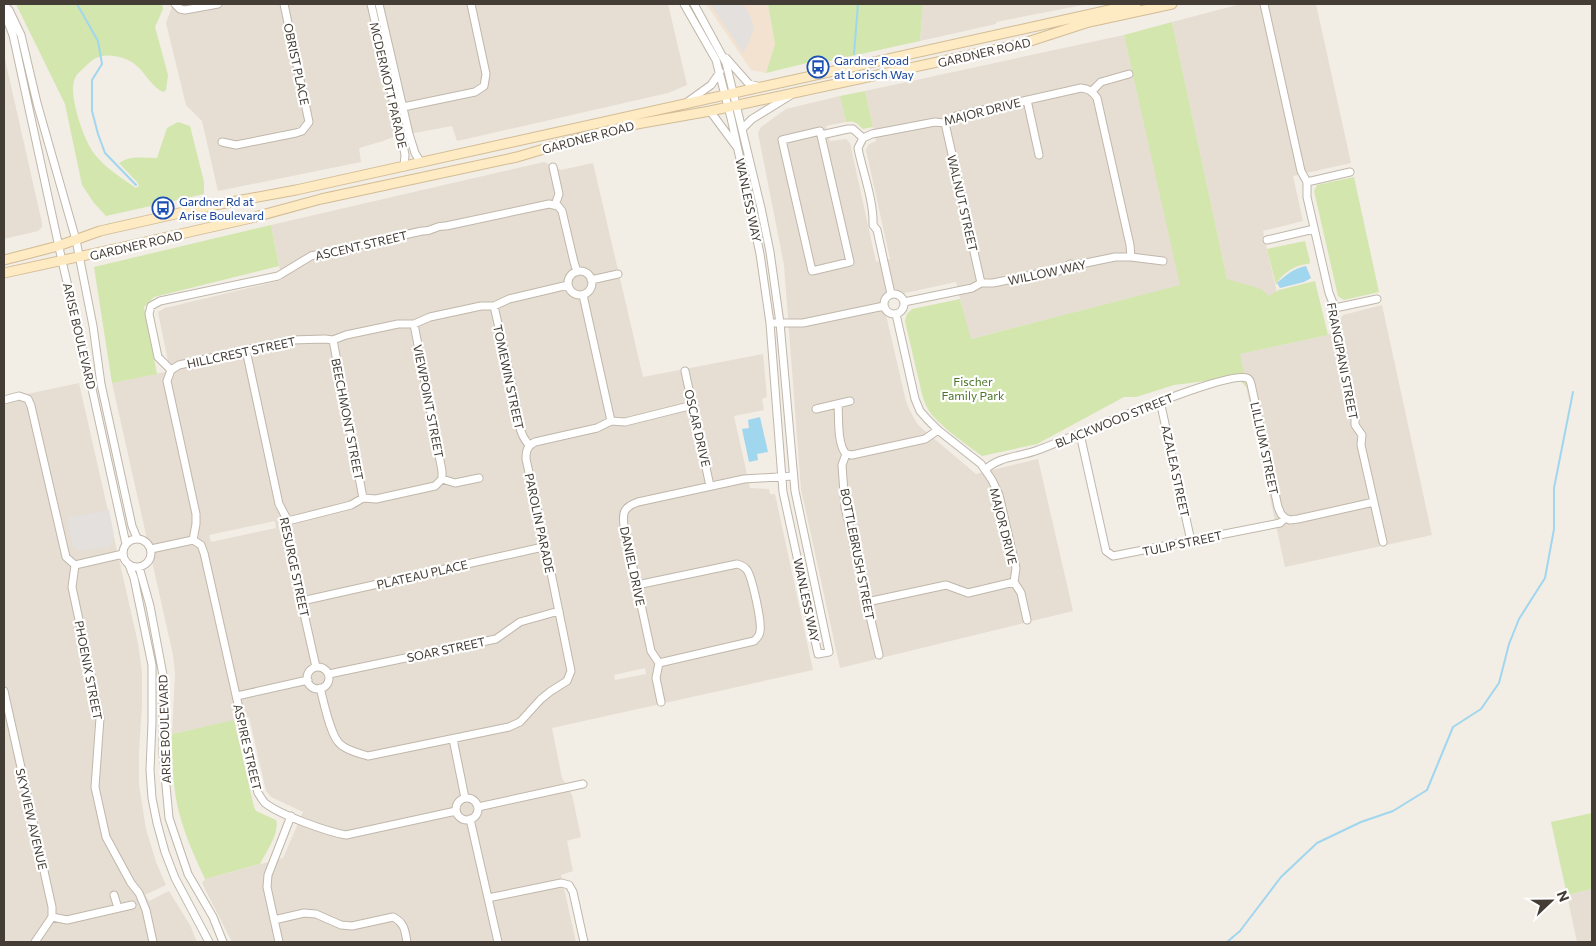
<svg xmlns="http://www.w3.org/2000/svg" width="1596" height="946" font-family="Commissioner,sans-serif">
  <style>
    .residential { fill: #e6ded3; fill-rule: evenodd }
    .commercial { fill: #f4e2d0 }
    .green { fill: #d2e6ae }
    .parking { fill: #e3e0dd }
    .water { fill: #a1d6ef }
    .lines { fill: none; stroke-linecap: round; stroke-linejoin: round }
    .stream { stroke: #a1d6ef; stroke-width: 2 }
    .street-casing { stroke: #c0b7ab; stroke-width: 9 }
    .secondary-casing { stroke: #d2bc95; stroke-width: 11 }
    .street { stroke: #fff; stroke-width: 7 }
    .secondary { stroke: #feeac3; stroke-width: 9 }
    .labels { text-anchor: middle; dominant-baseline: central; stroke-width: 4.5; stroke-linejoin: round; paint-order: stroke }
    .street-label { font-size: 12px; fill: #443d35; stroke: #fff }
    .transit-label { font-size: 12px; fill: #164399; stroke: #fff; text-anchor: start }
    .park-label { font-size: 12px; fill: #4c7529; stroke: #fff }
  </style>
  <rect width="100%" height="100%" fill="#f2ede5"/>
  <!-- residential -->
  <path class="residential" d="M173,4H668L687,85L668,93L457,141L452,126L393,137L383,141L359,148L361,162L218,191L202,121L186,105L166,23Z
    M923,4H1088L996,22V24L920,41Z
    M1241,4H1316L1351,163L1293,176L1303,221L1263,231L1279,302L1234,312L1172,22Z
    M1124,35L1181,285L970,339L956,282L882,298L906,401L910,411L918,425L976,474L1038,459L1073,611L840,668L801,489L784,265L758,133L761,127L786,109L840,96L846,122L826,126L830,141L846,139L850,143L876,262L890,259L866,150L869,144L876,141L865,91Z
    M4,55L42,223V227L38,231L4,239Z
    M544,162L561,170L593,163L643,377L763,354L767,397L762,399L764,410L734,416L750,488L769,489L770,494H775L813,670L552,728L562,778L572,795L581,837L567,841L573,871L561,875L576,942H232L202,883L205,879L283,858L303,812L271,797L266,791L249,717L172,734L175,674L173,655L112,383L170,371L158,312L165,308L282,280L271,225ZM275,521L276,528L211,542L209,535ZM645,668L646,674L615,680L614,675Z
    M1382,305L1432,535L1285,567L1239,354L1328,335L1343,315Z
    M79,383L138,643L142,672V706L139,751V785L146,829L156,862L166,885L145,895L149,901L169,891L190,925L197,942H4V399Z
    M1592,889V942H1577L1567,895Z"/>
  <!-- commercial -->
  <path class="commercial" d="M706,4H768L775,44L766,73L751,70Z"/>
  <!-- green -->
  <path class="green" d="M16,4H162L163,9L155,27L168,75L166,90L163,92C148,85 143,64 123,58C111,54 97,54 88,64C84,68 77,73 75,78C68,93 82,133 90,147C99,164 120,177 136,188L139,186L137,182L119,163C131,155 144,158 157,158L167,128L178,122L190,126L204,182V194L106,216L94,203L82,185L65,104Z
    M768,4H923L920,41L829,61H815L766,73L775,44Z
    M1172,22L1227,279L1261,289L1269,296L1279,290L1315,281L1328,335L1240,354L1247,388L1237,377L1174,385L1136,397H1124L1037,444L982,456C966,444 945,430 932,415C927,409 924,401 922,394L905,321L907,314L912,309L960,299L971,339L1180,285L1124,35Z
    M865,91L873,127L863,129C857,123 854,120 846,122L840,96Z
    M1354,177L1379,292L1344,300L1338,296L1314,191L1317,185Z
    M271,225L279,266L154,297L144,307L157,374L112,383L94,267Z
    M1305,241L1310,261L1309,264C1296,264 1281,274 1276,285L1267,249Z
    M234,720L254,807L256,811L276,820C280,833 266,852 260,864L205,879C191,849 177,818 174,784C172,768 172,751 172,734Z
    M1592,813V889L1567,895L1551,822Z"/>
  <!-- parking -->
  <path class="parking" d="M710,4H743L749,13L754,27L749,42L743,53Z
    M109,510L114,535L110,546L80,551L73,546L67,518Z"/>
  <!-- water -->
  <path class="water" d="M1306,266L1311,278L1304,282L1280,288L1277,283C1286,275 1294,268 1306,266Z
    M760,417L768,452L757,454L758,460L749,462L742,429L749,428L748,420Z"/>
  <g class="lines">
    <!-- stream -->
    <path class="stream" d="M77,4L98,41L102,64L92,80V111L98,134L105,153L136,185
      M854,54L858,4
      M1227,942L1240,931L1281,877L1317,843L1361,822L1393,811L1427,790L1453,727L1481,709L1499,683L1509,644L1519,619L1545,578L1554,529V488L1573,392"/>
    <!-- street casing -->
    <g class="street-casing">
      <path id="street" d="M175,4L180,9L185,10L218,4
        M371,4L401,135L405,155L404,167
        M379,4L409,134L415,153L421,163
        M684,4L716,60L731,118L747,191L760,254L770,323L783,492L818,654L829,652L795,491L780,323L770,252L761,208L726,63L694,4
        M1264,4L1301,171L1307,182V197L1329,293L1335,308L1334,321L1355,416V425L1362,435L1361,445L1383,542
        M4,5L9,10L21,35L37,103L76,240L93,326L101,384L132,526L137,538
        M4,12L13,35L62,261L89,375L126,544
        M726,58L749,84L761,87
        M1092,91L1101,82L1129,74
        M1027,100L1039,155
        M686,103L711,85L720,72
        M403,107L475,92L484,86L486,74L471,4
        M710,111L736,146
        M945,123L981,283
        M743,128L752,119L791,95
        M820,131L850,262L812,271L782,140Z
        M821,135L848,129H853L863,138
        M222,142L236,145L296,133L302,131L309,122L284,4
        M553,167L559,194L555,205
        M1307,182L1350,172
        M1267,240L1314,229
        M568 283a12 12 0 1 1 24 0a12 12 0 1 1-24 0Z
        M591,280L618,274
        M884 304a10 10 0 1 1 20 0a10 10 0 1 1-20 0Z
        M891,294L877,230L873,225C874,203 864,175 859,153L858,148L863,138L872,134L935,122L945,123L956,116L1081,88C1089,89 1092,91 1097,98L1130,245L1131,257
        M583,295L611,421
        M904,302L972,288L981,283H993L1051,271L1057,272L1070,264L1076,265L1115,257H1131L1163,261
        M494,306C501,336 508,367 515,398C519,415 516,430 529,445
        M1335,308L1377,299
        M896,314L915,399L920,411L928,420L938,430L981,464L992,480L999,495L1016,568L1014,582L1021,593L1027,620
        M770,323H803L884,306
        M414,324L442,471V479
        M333,340L363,498
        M246,350L279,504L288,521L287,538L316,667
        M171,370L158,357L149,314L151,306L160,301L278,276L311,256L422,231C433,232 434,225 446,226L549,204L558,206L562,211L574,262L577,272
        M685,371L710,486
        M4,400L19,396L28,399L31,406L66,557L75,565L123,554
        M1160,401L1191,541
        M838,404C839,418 837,444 846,454L852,455L925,439L938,430
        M816,409L850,401
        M1080,434L1106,551L1113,556L1280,523L1285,518L1290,520L1298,519L1374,502
        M846,454L842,465L845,507L879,655
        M985,470C999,456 1020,457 1038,450C1069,439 1225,370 1247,378C1250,379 1250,381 1251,384L1278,507L1281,514L1285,518
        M288,521L351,505L363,498L376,499L435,486L442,479L455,483L479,478
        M123 553a14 14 0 1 1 28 0a14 14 0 1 1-28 0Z
        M193,540L196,524V514L167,381L171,370L179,365L291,340L325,339L333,340L346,335L398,324H414L430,317L481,306H494L509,299L568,285
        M151,549L193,540L201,545L204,553L258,793C261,797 262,800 265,803C280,815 328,832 346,835L456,811
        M75,565L72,587L100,718L95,787L106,837L131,883L139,893L146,910L153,942
        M129,565L134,578L152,665V722L150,770L152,798L157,823L165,852L175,878L209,942
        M139,567L150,606L163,675V753L169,818L188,874L213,917L223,942
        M637,585L737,564C741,565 744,566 747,570C752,577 762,622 760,631C760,636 757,638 754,641L659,663
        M302,601L543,547
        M867,602L946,585L968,593L1014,582
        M307 678a11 11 0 1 1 22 0a11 11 0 1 1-22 0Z
        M329,674L496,639L520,622L559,611
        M320,688C324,702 330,735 340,744C347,751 359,753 368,756L509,727L520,722L541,699L551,691L567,681L571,671L548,558L543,547V535L526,459C526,451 527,446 535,442L597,428L611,421L625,422L693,405
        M4,691L52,907V917L35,942
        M237,696L308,680
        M661,702L656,678L659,663L651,651L624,526C622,512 624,507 638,502L744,479L793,476
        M453,739L465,798
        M456 809a11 11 0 1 1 22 0a11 11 0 1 1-22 0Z
        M478,807L583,784
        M470,819L498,942
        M114,895L118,908
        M488,898L561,883L569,885L573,892L584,942
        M52,917L67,920L132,905
        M274,920L304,913L316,914L341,925L352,926L393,917C405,923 405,931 407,942
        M279,942L267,887L268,875L291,816"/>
    </g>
    <!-- secondary casing -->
    <g class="secondary-casing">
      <path id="secondary" d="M4,260L58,246L100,231L215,205L296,190L1136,4
        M4,273L119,248L251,218L321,199L517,157L591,135L631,125L710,111L1021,44L1089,22L1172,4"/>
    </g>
    <!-- street -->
    <use href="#street" class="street"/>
    <!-- secondary -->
    <use href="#secondary" class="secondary"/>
  </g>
  <!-- icons -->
  <defs>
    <g id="bus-ring" transform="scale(1.125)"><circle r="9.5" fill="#fff" stroke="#1a4fb4" stroke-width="1.5"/><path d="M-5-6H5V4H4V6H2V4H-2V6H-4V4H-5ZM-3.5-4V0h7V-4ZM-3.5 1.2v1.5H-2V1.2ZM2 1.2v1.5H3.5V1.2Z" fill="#1a4fb4"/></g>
  </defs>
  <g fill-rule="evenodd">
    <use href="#bus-ring" x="818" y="67"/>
    <use href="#bus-ring" x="163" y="208"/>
  </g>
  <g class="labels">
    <!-- street labels -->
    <g class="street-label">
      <text transform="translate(984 52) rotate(-13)">GARDNER ROAD</text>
      <text transform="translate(297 64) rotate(78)">OBRIST PLACE</text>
      <text transform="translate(389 85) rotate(77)">MCDERMOTT PARADE</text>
      <text transform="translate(982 111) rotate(-14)">MAJOR DRIVE</text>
      <text transform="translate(588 137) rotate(-15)">GARDNER ROAD</text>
      <text transform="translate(749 200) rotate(78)">WANLESS WAY</text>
      <text transform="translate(963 203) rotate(77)">WALNUT STREET</text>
      <text transform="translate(136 245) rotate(-13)">GARDNER ROAD</text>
      <text transform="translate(361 245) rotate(-13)">ASCENT STREET</text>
      <text transform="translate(1047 272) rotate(-12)">WILLOW WAY</text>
      <text transform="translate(80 336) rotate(77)">ARISE BOULEVARD</text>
      <text transform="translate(241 352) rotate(-12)">HILLCREST STREET</text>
      <text transform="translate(1343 361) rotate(79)">FRANGIPANI STREET</text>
      <text transform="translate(509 377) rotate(78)">TOMEWIN STREET</text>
      <text transform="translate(429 401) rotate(79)">VIEWPOINT STREET</text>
      <text transform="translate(348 419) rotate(79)">BEECHMONT STREET</text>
      <text transform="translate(1114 420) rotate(-22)">BLACKWOOD STREET</text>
      <text transform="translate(698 428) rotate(77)">OSCAR DRIVE</text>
      <text transform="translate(1265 448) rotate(78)">LILLIUM STREET</text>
      <text transform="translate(1176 471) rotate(78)">AZALEA STREET</text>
      <text transform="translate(540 523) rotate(78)">PAROLIN PARADE</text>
      <text transform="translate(1004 526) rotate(76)">MAJOR DRIVE</text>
      <text transform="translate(1182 543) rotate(-12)">TULIP STREET</text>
      <text transform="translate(858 554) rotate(79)">BOTTLEBRUSH STREET</text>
      <text transform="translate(633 566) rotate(78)">DANIEL DRIVE</text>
      <text transform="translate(295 567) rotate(78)">RESURGE STREET</text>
      <text transform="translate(422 574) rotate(-13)">PLATEAU PLACE</text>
      <text transform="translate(807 600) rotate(78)">WANLESS WAY</text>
      <text transform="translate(446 649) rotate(-12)">SOAR STREET</text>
      <text transform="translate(89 670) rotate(79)">PHOENIX STREET</text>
      <text transform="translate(164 729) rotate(-92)">ARISE BOULEVARD</text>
      <text transform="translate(248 747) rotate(77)">ASPIRE STREET</text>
      <text transform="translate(32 819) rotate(77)">SKYVIEW AVENUE</text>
    </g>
    <!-- transit labels -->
    <g class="transit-label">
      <text x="834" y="60">Gardner Road<tspan x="834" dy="14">at Lorisch Way</tspan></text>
      <text x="179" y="201">Gardner Rd at<tspan x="179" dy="14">Arise Boulevard</tspan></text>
    </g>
    <!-- park labels -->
    <g class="park-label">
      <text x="973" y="381">Fischer<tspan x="973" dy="14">Family Park</tspan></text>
    </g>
  </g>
  <!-- border -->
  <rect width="1596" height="946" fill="none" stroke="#443d35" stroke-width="10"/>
  <!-- north arrow -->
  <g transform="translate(1551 901) rotate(68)" stroke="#ffffff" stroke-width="4" paint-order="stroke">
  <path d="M0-4L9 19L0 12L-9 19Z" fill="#443d35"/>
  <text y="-8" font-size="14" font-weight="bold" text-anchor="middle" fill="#443d35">N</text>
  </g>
</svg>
